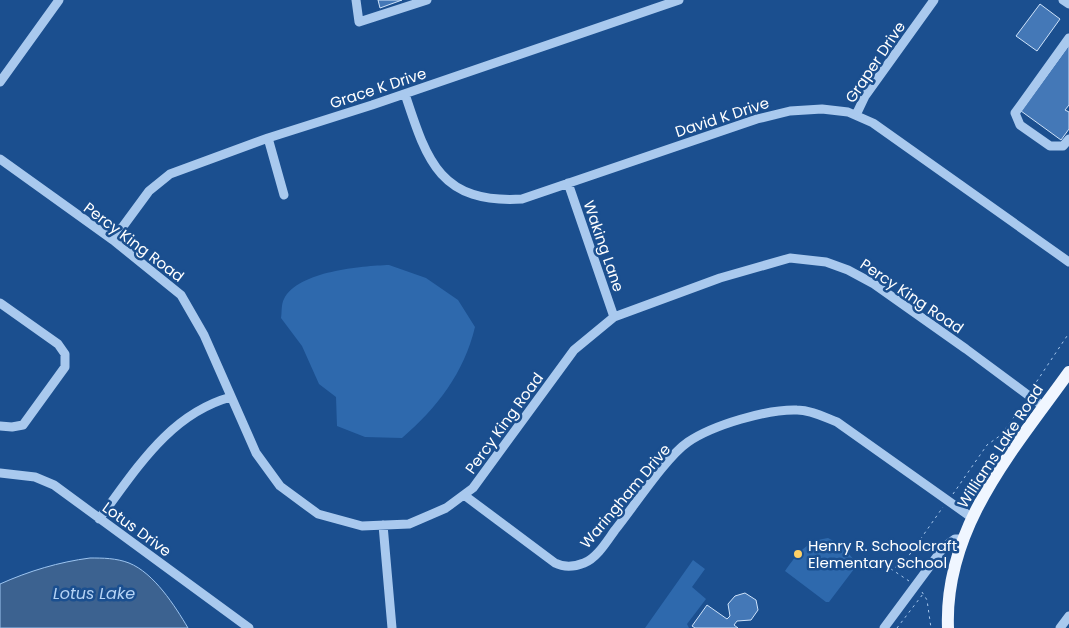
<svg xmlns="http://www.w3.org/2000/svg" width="1069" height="628" font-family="Poppins,sans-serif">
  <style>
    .green { fill: #2e69ad }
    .water { fill: #3c6290; stroke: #9cc4f0 }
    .building { fill: #4478b7; stroke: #cfe3fa }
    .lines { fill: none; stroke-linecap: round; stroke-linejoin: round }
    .path { stroke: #a9c9ee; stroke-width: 1; stroke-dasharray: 2.5 4; stroke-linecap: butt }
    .minor { stroke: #a9c9ee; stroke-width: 9 }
    .major { stroke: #f0f6ff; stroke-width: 12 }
    .poi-dot { fill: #ffd166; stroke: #1b4f8f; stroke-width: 2 }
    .labels { text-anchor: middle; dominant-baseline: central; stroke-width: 5; stroke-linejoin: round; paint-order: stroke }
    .street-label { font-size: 15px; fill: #fff; stroke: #1b4f8f }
    .poi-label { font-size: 15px; fill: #fff; stroke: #1b4f8f; text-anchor: start }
    .water-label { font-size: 16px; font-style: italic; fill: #b5d3f5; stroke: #1b4f8f }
  </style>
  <rect width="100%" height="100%" fill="#1b4f8f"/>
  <!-- green -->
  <path class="green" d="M389,265L426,278L458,300L475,327C464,373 437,408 402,438L365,437L337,426L336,397L319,384L302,346L281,318C282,313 281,304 284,299C298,271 362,266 389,265Z
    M828,538L841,545L855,561L854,569L829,602H826L785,571C797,554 806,541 828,538Z
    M693,560L705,569L692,587L706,599L687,624L689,628H645Z"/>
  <!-- water -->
  <path class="water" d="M90,558C103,558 116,558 129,563C154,573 175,606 188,628H0V584C29,571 59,562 90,558Z"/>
  <!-- building -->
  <path class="building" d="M378,0H402L380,8Z
    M1040,4L1060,19L1037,51L1016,36Z
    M1069,45V105L1065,110L1069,112V129L1061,140L1021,111Z
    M745,593L756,600L758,610L751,620L737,621L734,625L738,628H695L692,626L707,605L727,619L730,616L728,604L735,596Z"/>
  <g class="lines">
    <!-- path -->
    <path class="path" d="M1033,387L1069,333
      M953,494L987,445L1001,435L1024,403
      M909,581L891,569L903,564L943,507
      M922,592L927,600L931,628
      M897,628L923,594"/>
    <!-- minor -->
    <path class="minor" d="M356,0L359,22L427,0
      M1063,0L1069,4
      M1069,38L1015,113L1020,125L1050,146H1063L1069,139
      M0,82L59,0
      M405,94C427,161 440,204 522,199L757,119L790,111L822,109L848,112L873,123L1069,262
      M856,115L865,96L934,0
      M268,138L284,195
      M0,159L113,240L181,295L204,335L256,453L280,486L318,514L362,526L409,524L446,508L473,488L574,350L614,317L720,278L790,258L826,262L848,270L874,284L966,349L1044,407
      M568,183L614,317
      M113,240L149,191L170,174L268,138L372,105L679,0
      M0,303L58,344L65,354V367L23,425L12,427L0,426
      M0,473L35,477L54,485L249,628
      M464,495L555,563C565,568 574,567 584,563C597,558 607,541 615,530C633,508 666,457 688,442C713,425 767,409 797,410C811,410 824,417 837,422L971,517
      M99,519C136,470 169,414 231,397
      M383,525L392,628
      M884,628L944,547L955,539H963
      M1060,628L1069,616"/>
    <!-- major -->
    <path class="major" d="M948,628C944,527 1014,449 1069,372"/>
  </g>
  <!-- markers -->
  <circle class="poi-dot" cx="798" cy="554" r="5"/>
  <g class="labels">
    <!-- street labels -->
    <g class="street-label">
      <text transform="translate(875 62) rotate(-56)">Graper Drive</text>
      <text transform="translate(378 88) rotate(-18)">Grace K Drive</text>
      <text transform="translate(722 117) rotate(-18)">David K Drive</text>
      <text transform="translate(134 242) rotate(37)">Percy King Road</text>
      <text transform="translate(604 246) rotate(71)">Waking Lane</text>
      <text transform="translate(912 296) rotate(34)">Percy King Road</text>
      <text transform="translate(504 423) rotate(-54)">Percy King Road</text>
      <text transform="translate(1000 446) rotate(-57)">Williams Lake Road</text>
      <text transform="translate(625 496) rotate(-50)">Waringham Drive</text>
      <text transform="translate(137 529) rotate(36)">Lotus Drive</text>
    </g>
    <!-- poi labels -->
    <g class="poi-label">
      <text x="808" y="545">Henry R. Schoolcraft<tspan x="808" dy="17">Elementary School</tspan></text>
    </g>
    <!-- water labels -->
    <g class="water-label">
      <text x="94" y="593">Lotus Lake</text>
    </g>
  </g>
</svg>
